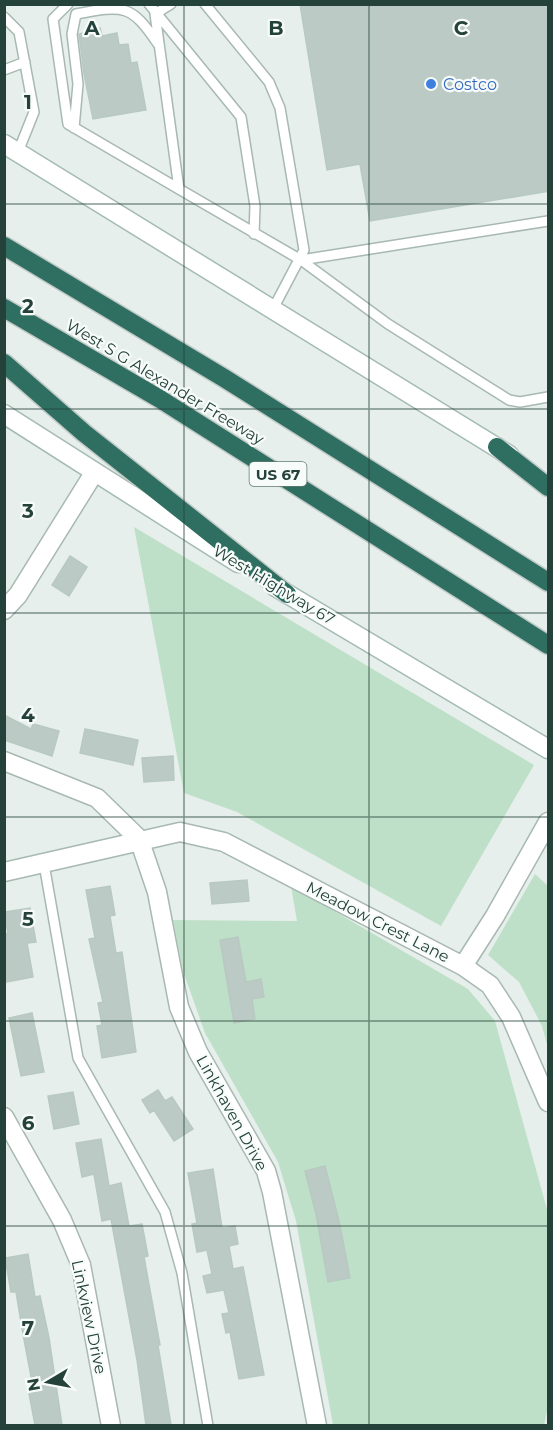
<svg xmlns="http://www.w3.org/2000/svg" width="553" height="1430" font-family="Montserrat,sans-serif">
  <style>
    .green { fill: #bfe0c8 }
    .building { fill: #bbcac4; stroke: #b8c9c2; stroke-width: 1.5 }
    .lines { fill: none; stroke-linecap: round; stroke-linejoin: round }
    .service-casing { stroke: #a8b8b2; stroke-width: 12 }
    .minor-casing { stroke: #a8b8b2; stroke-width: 21 }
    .secondary-casing { stroke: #a4bbb3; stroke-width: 21 }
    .motorway-casing { stroke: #c2cac8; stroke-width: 21 }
    .service { stroke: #fff; stroke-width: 9 }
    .minor { stroke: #fff; stroke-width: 18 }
    .secondary { stroke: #fff; stroke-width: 18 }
    .motorway { stroke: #2f6f62; stroke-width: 18 }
    .grid { fill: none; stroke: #24423a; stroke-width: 1.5; stroke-opacity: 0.55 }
    .shop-dot { fill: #3f7fe0; stroke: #f7fbf9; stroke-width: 2 }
    .labels { text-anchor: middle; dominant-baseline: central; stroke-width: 4.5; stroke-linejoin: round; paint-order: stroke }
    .shield { fill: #f7fbf9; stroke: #637a73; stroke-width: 1.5 }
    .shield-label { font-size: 15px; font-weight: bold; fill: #24423a }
    .shop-label { font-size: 16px; fill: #366cbe; stroke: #f7fbf9; text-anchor: start }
    .street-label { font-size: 16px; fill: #24423a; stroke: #f7fbf9 }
    .grid-label { font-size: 20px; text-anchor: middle; font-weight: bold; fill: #24423a; stroke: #f7fbf9; stroke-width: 4.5; stroke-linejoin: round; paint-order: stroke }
  </style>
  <rect width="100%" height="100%" fill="#e6efeb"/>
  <!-- green -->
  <path class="green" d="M134,527L534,765L441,926L237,812L184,793Z
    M535,874L548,886V1048L542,1026L519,982L488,955Z
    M291,886L468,989L495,1021L548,1213V1407L544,1425H333L296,1221L278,1162L205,1033L183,971L173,920L297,921Z"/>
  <!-- building -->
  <path class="building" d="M300,4H549V191L370,221L360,164L327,170Z
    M100,28L102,36L117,33L119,45L128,44L131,63L137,62L146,110L93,119L84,74L79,34Z
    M70,556L87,567L69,596L52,585Z
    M4,715L31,729L33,724L59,731L52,756L4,740Z
    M85,729L138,740L133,765L80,753Z
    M173,756L174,780L144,782L142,758Z
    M247,880L249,901L212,904L210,883Z
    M110,886L115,915L110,916L116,953L122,952L136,1052L102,1058L97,1026L102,1025L98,1003L103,1002L89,939L95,938L86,890Z
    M30,908L36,942L27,943L33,977L6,982L4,934L8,933L4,912Z
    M238,937L246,982L261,979L264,997L252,999L255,1019L234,1023L220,940Z
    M32,1013L44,1072L21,1076L9,1018Z
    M158,1090L165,1101L172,1097L193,1129L174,1141L154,1110L150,1113L142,1100Z
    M73,1092L79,1124L54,1129L48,1096Z
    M101,1139L109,1186L121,1183L129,1226L142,1224L148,1256L144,1257L160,1345H158L171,1425H146L137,1360L111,1219L102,1221L94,1174L82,1177L76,1143Z
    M325,1166L340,1225L350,1278L328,1282L316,1214L305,1171Z
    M213,1169L222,1228L235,1226L238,1244L229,1246L233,1269L243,1267L264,1375L239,1379L230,1332L226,1333L222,1314L229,1313L224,1290L207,1293L203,1276L212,1274L207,1250L197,1252L192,1224L197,1223L188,1173Z
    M28,1254L35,1297L40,1296L49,1338L62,1425H35L28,1388L33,1387L23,1334L16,1292H11L5,1258Z"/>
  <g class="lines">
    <!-- service casing -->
    <g class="service-casing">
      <path id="service" d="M68,4L53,19L68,124L179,189
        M149,4L241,117L255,206L254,234
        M171,4L155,14L179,189L301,260L388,324L509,400L520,402L548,397
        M205,4L269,82L280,108L304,250L273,309
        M4,17L19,32L34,112L18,152
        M4,70L25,62
        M74,128L78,84L72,34L76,14C124,5 131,4 158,44
        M301,260L548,221
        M44,864L78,1058L165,1212L182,1273L208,1426"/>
    </g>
    <!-- minor casing -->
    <g class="minor-casing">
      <path id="minor" d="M4,610L18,595L94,473
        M4,761L97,798L139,839L157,892L179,1007L198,1052L266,1171L272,1192L317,1426
        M4,872L180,832L224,842L463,966L490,985L511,1017L548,1102
        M463,966L495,916L548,822
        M4,1117L62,1220L81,1265L111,1426"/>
    </g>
    <!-- secondary casing -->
    <g class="secondary-casing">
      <path id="secondary" d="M4,144L509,455
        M4,414L238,563
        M274,586L548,749"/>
    </g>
    <!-- motorway casing -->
    <g class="motorway-casing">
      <path id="motorway" d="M4,246L224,378L548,582
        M4,308L160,399L548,645
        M4,363L84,433L287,594
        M497,447L548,487"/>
    </g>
    <!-- service -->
    <use href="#service" class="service"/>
    <!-- minor -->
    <use href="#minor" class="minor"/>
    <!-- secondary -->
    <use href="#secondary" class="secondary"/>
    <!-- motorway -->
    <use href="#motorway" class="motorway"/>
  </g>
  <!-- grid -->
  <path class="grid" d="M184,4V1426M369,4V1426M4,204H548M4,409H548M4,613H548M4,817H548M4,1021H548M4,1226H548"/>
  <!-- markers -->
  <circle class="shop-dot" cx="431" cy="84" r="6"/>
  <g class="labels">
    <!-- shield labels -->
    <rect class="shield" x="249.5" y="462" width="57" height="24" rx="4.5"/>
    <g class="shield-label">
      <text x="278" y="474">US 67</text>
    </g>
    <!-- shop labels -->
    <g class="shop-label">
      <text x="443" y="84">Costco</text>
    </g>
    <!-- street labels -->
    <g class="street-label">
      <text transform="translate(165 382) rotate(31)">West S G Alexander Freeway</text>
      <text transform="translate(274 585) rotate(31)">West Highway 67</text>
      <text transform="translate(378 922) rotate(27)">Meadow Crest Lane</text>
      <text transform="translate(232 1113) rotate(61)">Linkhaven Drive</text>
      <text transform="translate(89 1317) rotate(78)">Linkview Drive</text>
    </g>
  </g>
  <g class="grid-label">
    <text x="92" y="35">A</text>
    <text x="276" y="35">B</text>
    <text x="461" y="35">C</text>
    <text x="28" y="109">1</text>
    <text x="28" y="313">2</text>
    <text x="28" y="518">3</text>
    <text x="28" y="722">4</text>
    <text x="28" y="926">5</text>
    <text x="28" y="1130">6</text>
    <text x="28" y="1335">7</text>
  </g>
  <!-- border -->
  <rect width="553" height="1430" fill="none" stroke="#24423a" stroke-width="12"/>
  <!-- north arrow -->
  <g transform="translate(48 1382) rotate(260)" stroke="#f7fbf9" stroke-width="4.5" paint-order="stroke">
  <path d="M0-4.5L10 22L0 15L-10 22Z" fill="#24423a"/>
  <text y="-9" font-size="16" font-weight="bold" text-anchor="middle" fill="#24423a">N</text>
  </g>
</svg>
